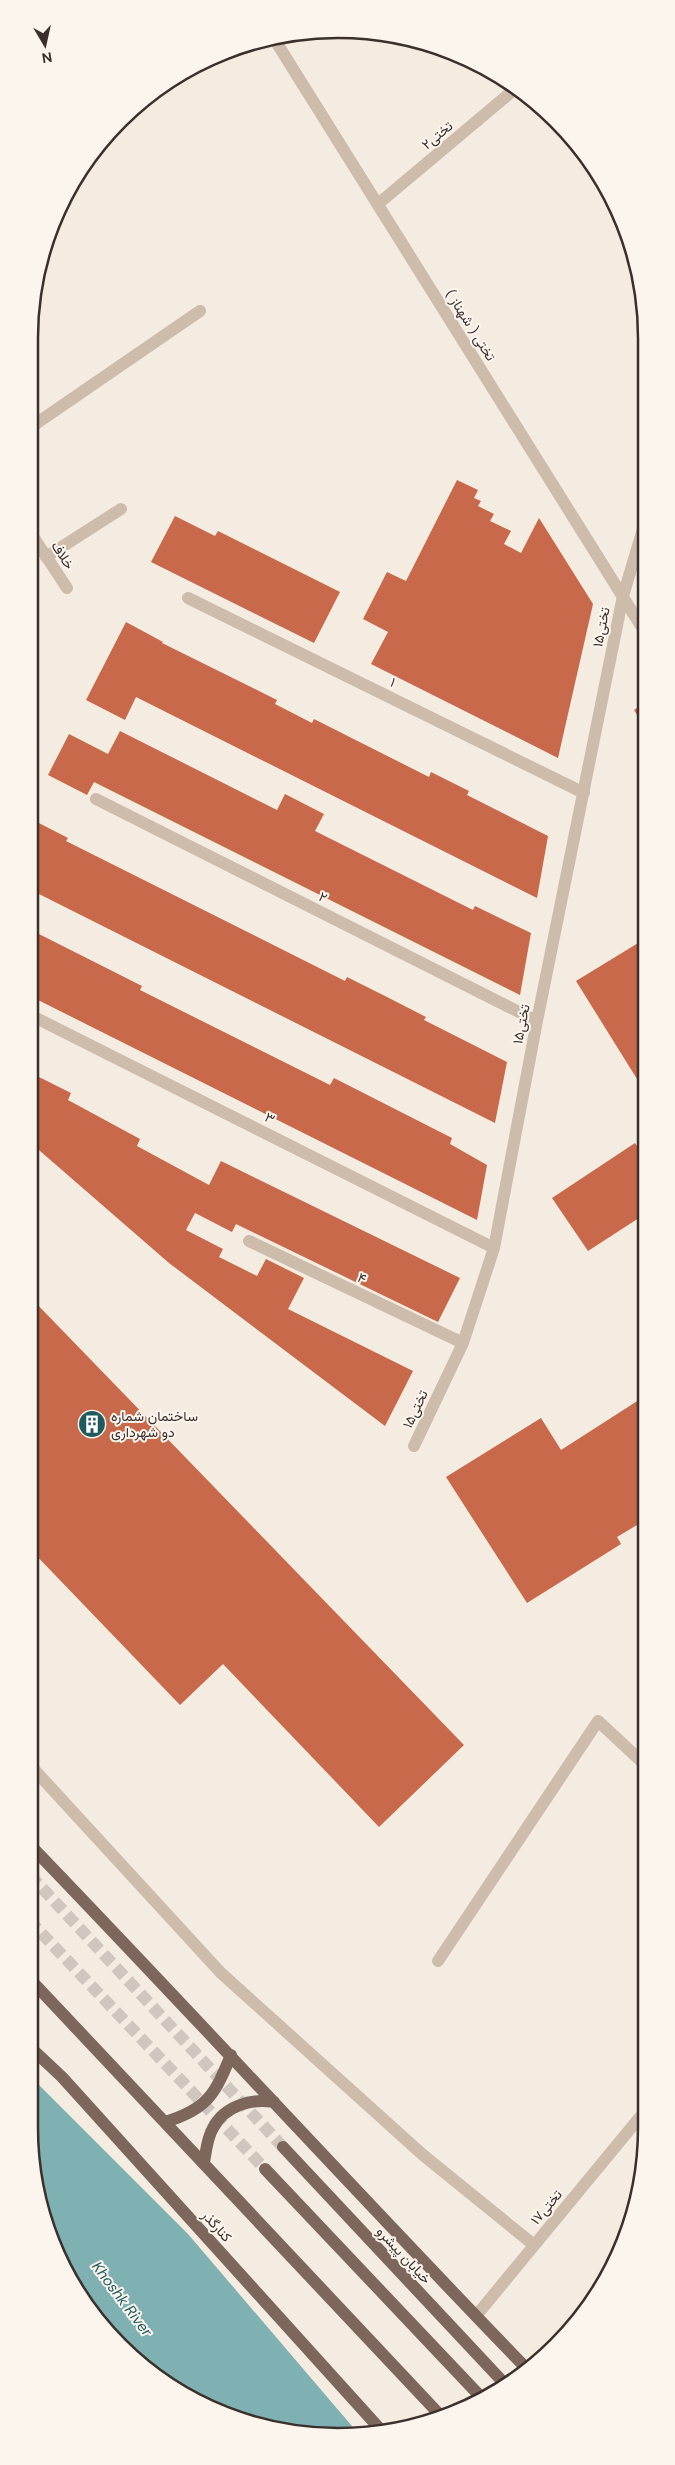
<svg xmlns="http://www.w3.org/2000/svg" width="675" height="2465" font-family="'DM Sans',Vazirmatn,sans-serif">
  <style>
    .water { fill: #7fb0b2 }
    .building { fill: #c8694b }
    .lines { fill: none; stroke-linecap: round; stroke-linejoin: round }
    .major-tunnel { stroke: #cfc6bd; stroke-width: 12; stroke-dasharray: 12 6; stroke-linecap: butt }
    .minor { stroke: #cdbbac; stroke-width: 12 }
    .major { stroke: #7d675c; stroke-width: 12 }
    .labels { text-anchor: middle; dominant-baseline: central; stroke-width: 4; stroke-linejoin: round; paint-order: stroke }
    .street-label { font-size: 14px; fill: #3b302b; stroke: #fbf5ee }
    .poi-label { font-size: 14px; fill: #3b302b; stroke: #fbf5ee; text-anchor: start }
    .water-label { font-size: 15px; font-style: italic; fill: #1f5a5e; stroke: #fbf5ee }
    .rim { fill: none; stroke: #3b302b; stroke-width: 2.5 }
  </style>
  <rect width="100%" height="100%" fill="#f4ebe1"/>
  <!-- water -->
  <path class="water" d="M29,2075L188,2234L357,2432L317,2436L201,2404L106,2331L52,2245L29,2127Z"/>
  <!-- building -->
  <path class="building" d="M457,480L478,490L474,498L481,501L478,506L494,514L490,521L511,531L504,544L521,553L539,518L593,604L558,758L371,664L388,632L363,619L387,572L406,581Z
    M175,516L215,536L218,531L340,592L314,643L151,562Z
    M126,622L163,642L162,643L277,700L275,704L312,723L314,719L429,777L431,772L469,791L467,795L548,836L537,898L136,697L125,720L86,700Z
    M643,704V725L634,710Z
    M120,731L277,810L285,794L324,814L315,831L473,910L475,906L531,933L520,995L94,782L87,795L48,775L69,734L108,754Z
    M33,820L68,838L66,841L345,981L347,977L387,997L426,1017L424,1020L507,1062L495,1123L33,891Z
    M33,931L142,986L140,990L330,1085L334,1078L452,1138L450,1144L487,1165L477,1220L32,997Z
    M643,940L642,1087L576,981Z
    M32,1068L37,1071L35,1075L71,1093L68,1100L140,1139L137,1146L209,1185L221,1161L460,1278L438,1322L236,1224L232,1232L195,1213L186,1230L223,1249L219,1257L257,1276L266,1259L304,1278L288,1309L413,1371L385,1426L169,1263L32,1144Z
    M635,1143L642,1154V1216L588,1251L552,1198Z
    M31,1298L464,1745L379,1827L223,1664L180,1705L31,1550Z
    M642,1398V1522L617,1537L621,1544L527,1603L446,1477L541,1418L561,1450Z"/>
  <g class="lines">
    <!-- major-tunnel -->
    <path class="major-tunnel" d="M30,1875L283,2147
      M29,1920L265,2169"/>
    <!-- minor -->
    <path class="minor" d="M273,37L643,629
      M378,204L515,89
      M34,425L200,311
      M34,538L67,588
      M46,557L121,509
      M188,598L584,793
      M96,799L537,1021
      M32,1016L494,1248
      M249,1241L463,1343
      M414,1446L463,1343L494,1248L537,1021L623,596L643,529
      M30,1765L221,1973L423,2155L534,2245
      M438,1961L598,1721L641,1761
      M476,2316L640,2117"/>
    <!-- major -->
    <path class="major" d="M30,1845C197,2018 360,2197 528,2370
      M29,1978L440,2415
      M29,2046L62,2077L380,2429
      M165,2122C208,2109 215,2094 231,2055
      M283,2147L504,2383
      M204,2162C206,2152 207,2138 213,2128C224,2106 252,2098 274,2102
      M265,2169L479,2395"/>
  </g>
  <!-- icons -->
  <defs>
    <g id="building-disc" transform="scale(1.4375)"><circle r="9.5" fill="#1f5a5e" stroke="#fbf5ee"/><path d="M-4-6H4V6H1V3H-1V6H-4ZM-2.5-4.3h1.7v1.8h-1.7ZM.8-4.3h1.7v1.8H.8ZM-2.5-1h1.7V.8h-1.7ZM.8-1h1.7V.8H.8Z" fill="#fff"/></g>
  </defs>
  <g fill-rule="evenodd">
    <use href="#building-disc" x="92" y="1424"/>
  </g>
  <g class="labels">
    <!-- street labels -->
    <g class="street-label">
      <text transform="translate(437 135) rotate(-40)">تختی۲</text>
      <text transform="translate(471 325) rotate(58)">تختی ( شهناز )</text>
      <text transform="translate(63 555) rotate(57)">خلاف</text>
      <text transform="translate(601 627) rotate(-79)">تختی۱۵</text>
      <text transform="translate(393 682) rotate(26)">۱</text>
      <text transform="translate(323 897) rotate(27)">۲</text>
      <text transform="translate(521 1024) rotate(-79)">تختی۱۵</text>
      <text transform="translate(270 1118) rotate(27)">۳</text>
      <text transform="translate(362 1278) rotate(26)">۴</text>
      <text transform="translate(415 1409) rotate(-65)">تختی۱۵</text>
      <text transform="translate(546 2207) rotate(-50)">تختی۱۷</text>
      <text transform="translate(217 2226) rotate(48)">کنارگذر</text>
      <text transform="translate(404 2255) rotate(47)">خیابان پیشرو</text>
    </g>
    <!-- poi labels -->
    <g class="poi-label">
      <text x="111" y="1416">ساختمان شماره<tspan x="111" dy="16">دو شهرداری</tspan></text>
    </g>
    <!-- water labels -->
    <g class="water-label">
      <text transform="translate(122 2299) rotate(53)">Khoshk River</text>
    </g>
  </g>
  <!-- crop -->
  <path d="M0 0H675V2465H0ZM338 38H338A300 300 0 0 1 638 338V2128A300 300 0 0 1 338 2428H338A300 300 0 0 1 38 2128V338A300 300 0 0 1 338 38Z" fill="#fbf5ee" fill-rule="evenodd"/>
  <path class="rim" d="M338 38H338A300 300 0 0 1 638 338V2128A300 300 0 0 1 338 2428H338A300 300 0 0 1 38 2128V338A300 300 0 0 1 338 38Z"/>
  <!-- north arrow -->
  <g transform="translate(45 45) rotate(171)" stroke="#fbf5ee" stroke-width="4" paint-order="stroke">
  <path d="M0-4L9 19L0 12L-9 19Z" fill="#3b302b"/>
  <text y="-8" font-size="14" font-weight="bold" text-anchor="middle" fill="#3b302b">N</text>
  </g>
</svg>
